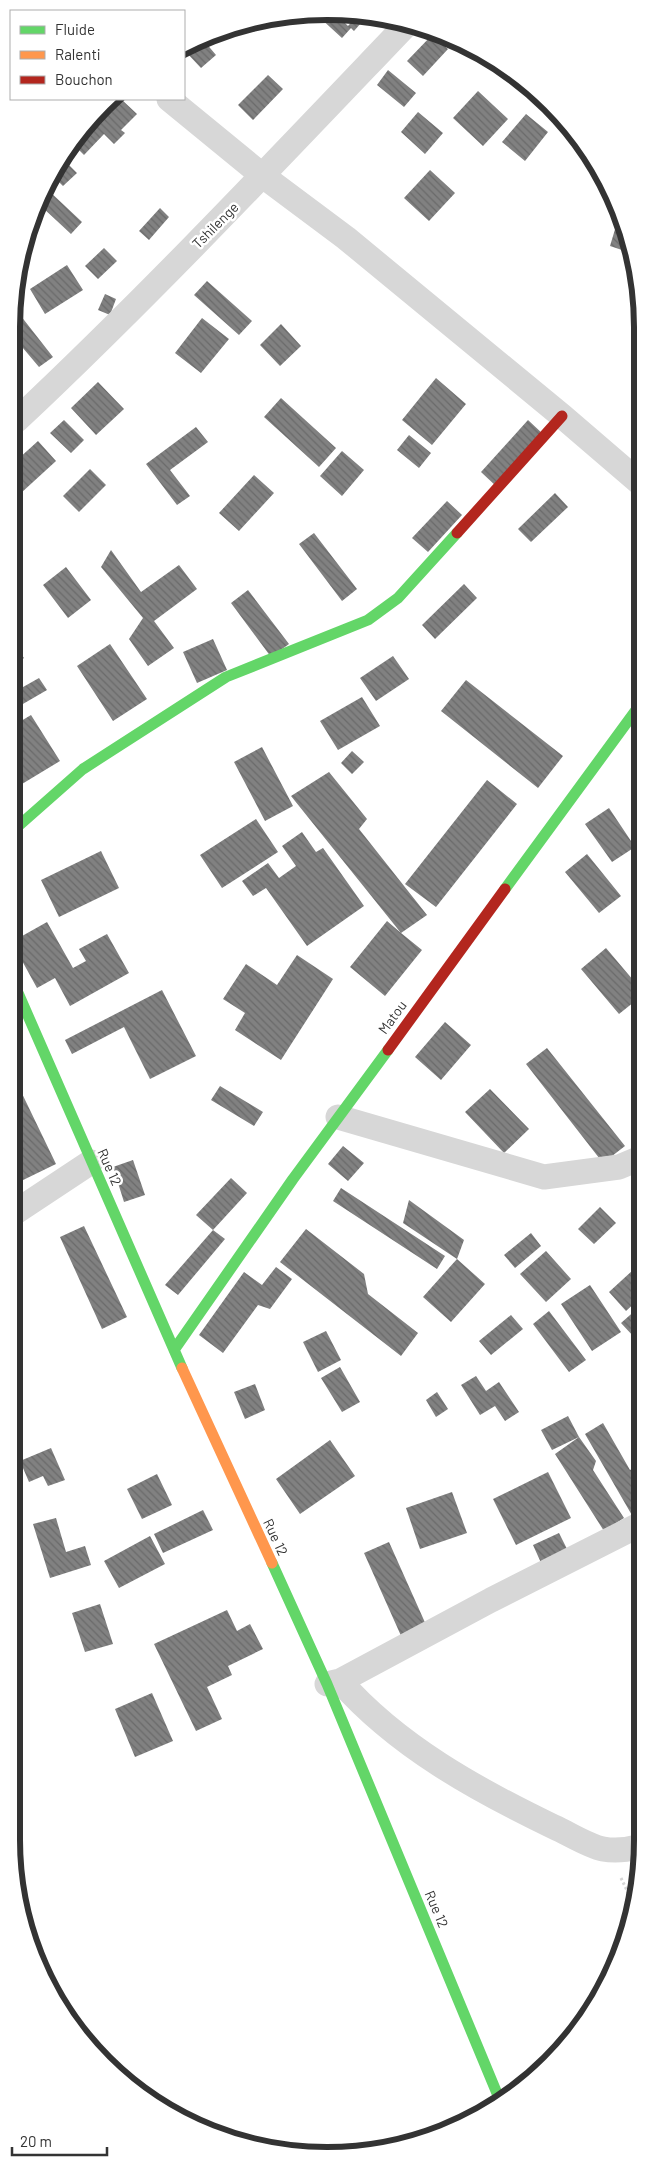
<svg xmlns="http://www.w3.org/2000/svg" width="654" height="2167" font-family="Barlow,sans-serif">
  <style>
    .building { fill: url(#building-back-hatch) }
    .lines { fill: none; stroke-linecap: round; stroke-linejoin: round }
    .path { stroke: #d6d6d6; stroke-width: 3; stroke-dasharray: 2.5 2.5; stroke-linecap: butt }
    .street { stroke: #d7d7d7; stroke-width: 25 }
    .fast { stroke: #63d668; stroke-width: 11 }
    .slow { stroke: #ff974d; stroke-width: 11 }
    .jam { stroke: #b3261e; stroke-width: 11 }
    .labels { text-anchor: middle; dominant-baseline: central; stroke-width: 5; stroke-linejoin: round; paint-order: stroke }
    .street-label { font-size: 14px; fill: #333; stroke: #fff }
    .rim { fill: none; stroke: #333; stroke-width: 6 }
  </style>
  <defs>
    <pattern id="building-back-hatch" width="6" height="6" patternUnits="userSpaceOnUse" patternTransform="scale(1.25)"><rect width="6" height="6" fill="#818181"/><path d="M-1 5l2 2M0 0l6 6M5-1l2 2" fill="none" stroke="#6a6a6a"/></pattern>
  </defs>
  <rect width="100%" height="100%" fill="#fff"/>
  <!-- building -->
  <path class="building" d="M266,17L254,32L246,26Z
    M319,17H339L348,26L355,18L361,23L354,31L351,28L342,38Z
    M432,35L448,49L423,76L407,61Z
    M205,42L216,55L201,68L185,51Z
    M388,70L416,93L404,107L377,85Z
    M268,75L283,89L253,120L238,105Z
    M478,91L508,119L483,146L453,118Z
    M117,99H121L137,114L121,130L125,133L114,144L104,134L84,155L76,147L70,152L67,149Z
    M418,112L443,133L425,154L401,132Z
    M526,114L548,132L525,161L502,142Z
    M62,158L77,173L63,186L54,177Z
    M430,170L455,193L429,221L404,198Z
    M48,190L82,222L71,234L42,207Z
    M160,208L169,217L149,240L139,231Z
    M616,226L625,229L631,253L610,246Z
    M104,248L117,261L98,279L85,266Z
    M67,265L83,290L45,314L30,289Z
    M207,281L252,321L239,335L194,295Z
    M105,294L116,299L110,315L98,310Z
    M17,311L53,357L39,367L17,341Z
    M202,318L229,339L201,373L175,353Z
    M281,324L301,346L280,366L260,345Z
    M436,378L466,404L432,445L402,420Z
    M98,382L124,409L96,435L71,408Z
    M281,398L336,448L319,467L264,417Z
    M64,420L84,440L71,453L50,433Z
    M528,420L544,435L497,487L481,472Z
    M196,427L208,442L170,470L190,496L177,505L146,464Z
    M409,435L431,453L419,468L397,450Z
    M38,441L56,461L21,493L17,488V460Z
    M342,451L364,470L342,496L320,476Z
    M90,469L106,485L79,512L63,496Z
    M254,475L274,493L239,531L219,513Z
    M555,493L568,507L531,542L518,529Z
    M447,501L462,515L428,552L412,538Z
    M314,533L357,589L342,601L299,544Z
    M111,550L141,592L179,565L197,589L154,621L174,648L148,666L129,639L143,618L101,567Z
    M66,567L91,600L68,618L43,585Z
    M464,584L477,598L435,639L422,625Z
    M248,590L289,644L271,657L231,603Z
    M213,639L227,670L197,683L183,652Z
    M110,644L147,699L113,721L77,666Z
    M16,647L24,658L16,664Z
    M393,656L409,679L376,701L360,678Z
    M39,678L47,690L16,708V691Z
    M466,680L563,756L538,788L441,711Z
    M362,697L380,726L338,750L320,721Z
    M31,715L60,761L22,784L15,774L16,724Z
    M262,747L293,806L265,821L234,762Z
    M352,751L364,762L352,774L341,763Z
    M329,772L367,819L359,829L427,915L401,933L422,950L385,996L350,967L387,921L401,933L291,796Z
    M487,780L517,804L436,907L405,884Z
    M609,808L635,847L612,862L585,824Z
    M256,819L278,852L222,888L200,855Z
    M302,832L316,852L323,848L364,906L307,946L266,888L253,896L242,881L268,863L279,878L296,866L282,846Z
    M101,851L119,888L59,917L41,880Z
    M587,854L621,896L599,913L565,872Z
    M47,922L73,968L86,961L79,949L107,934L129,973L70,1006L55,978L37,988L15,948V940Z
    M606,948L639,987V998L619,1014L581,969Z
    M297,955L333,979L281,1060L235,1030L245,1013L223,999L246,964L277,985Z
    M162,990L196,1056L150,1079L124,1027L72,1054L65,1040Z
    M445,1022L471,1045L441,1080L415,1057Z
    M547,1048L625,1146L603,1163L526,1064Z
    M14,1077L56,1164L19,1182L14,1171Z
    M220,1086L263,1112L254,1126L211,1100Z
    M490,1089L529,1129L504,1153L465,1112Z
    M343,1146L364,1163L348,1181L328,1164Z
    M133,1160L145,1195L124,1202L113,1167Z
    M231,1178L247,1193L213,1230L196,1215Z
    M341,1188L445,1256L437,1269L333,1201Z
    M409,1200L464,1240L457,1259L403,1223Z
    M600,1207L616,1223L594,1244L578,1229Z
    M84,1226L127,1317L102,1329L60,1237Z
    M306,1229L364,1274L368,1294L418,1333L401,1356L280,1262Z
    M213,1230L225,1239L178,1295L165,1285Z
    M531,1233L541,1246L515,1268L504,1255Z
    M546,1251L571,1279L546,1302L520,1274Z
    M457,1259L485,1284L451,1322L423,1297Z
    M276,1267L292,1279L270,1309L258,1305L223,1353L199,1335L244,1272L262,1285Z
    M633,1270L638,1275V1300L626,1311L609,1292Z
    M590,1285L621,1332L592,1351L561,1304Z
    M638,1308V1333L634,1337L621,1323Z
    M549,1311L586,1360L569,1372L533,1324Z
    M511,1315L523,1329L491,1355L479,1341Z
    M326,1331L341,1360L318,1372L303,1342Z
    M340,1367L360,1402L342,1412L321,1378Z
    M476,1376L486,1391L499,1382L519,1412L505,1421L495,1406L480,1415L461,1385Z
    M255,1384L265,1410L245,1419L234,1392Z
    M437,1392L448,1409L436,1417L426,1400Z
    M568,1416L579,1437L596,1461L593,1470L624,1518L604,1531L555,1454L579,1437L552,1450L541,1430Z
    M603,1423L630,1470L635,1467L638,1471L637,1514L633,1517L585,1434Z
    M638,1426V1441L631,1430Z
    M330,1440L355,1476L300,1514L276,1479Z
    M51,1448L65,1480L48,1486L43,1476L29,1482L20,1461Z
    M548,1472L571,1518L516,1545L493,1499Z
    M157,1474L172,1505L142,1519L127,1489Z
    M452,1492L467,1533L420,1549L406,1508Z
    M203,1510L213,1530L163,1553L154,1534Z
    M56,1518L66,1552L85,1546L91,1565L50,1578L33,1524Z
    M559,1533L569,1553L542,1565L533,1545Z
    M150,1536L165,1564L119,1588L104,1561Z
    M389,1542L427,1627L402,1638L364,1553Z
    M12,1543L22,1566L12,1570Z
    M100,1604L113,1644L85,1652L72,1613Z
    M227,1610L237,1631L250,1624L263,1649L228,1666L232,1675L207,1687L222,1719L196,1731L154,1644Z
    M152,1693L173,1741L135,1757L115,1709Z"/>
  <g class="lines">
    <!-- path -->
    <path class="path" d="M621,1878L635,1907"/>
    <!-- street -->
    <path class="street" d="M169,99L263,176L346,238L562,416L640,483
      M17,420C152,293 279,158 407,24
      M338,1117L544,1177L619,1167L638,1159
      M14,1213L91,1162
      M340,1681C397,1746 477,1790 554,1827C568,1833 588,1846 603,1849C614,1851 626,1850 637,1847
      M327,1684L340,1681L491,1600L637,1526"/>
    <!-- fast -->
    <path class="fast" d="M15,829L83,769L226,677L368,620L398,598L457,533
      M505,889L639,706
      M15,986L182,1368
      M174,1350L293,1179L388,1050
      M272,1563L327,1684L501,2103"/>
    <!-- slow -->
    <path class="slow" d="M182,1368L272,1563"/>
    <!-- jam -->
    <path class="jam" d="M457,533L562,416
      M388,1050L505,889"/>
  </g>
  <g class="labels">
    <!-- street labels -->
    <g class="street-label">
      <text transform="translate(215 225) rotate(-45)">Tshilenge</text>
      <text transform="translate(392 1017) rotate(-54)">Matou</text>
      <text transform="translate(110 1167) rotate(66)">Rue 12</text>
      <text transform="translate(276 1537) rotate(65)">Rue 12</text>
      <text transform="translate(437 1909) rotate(67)">Rue 12</text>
    </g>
  </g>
  <!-- crop -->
  <path d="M0 0H654V2167H0ZM327 20H327A307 307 0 0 1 634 327V1840A307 307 0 0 1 327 2147H327A307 307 0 0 1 20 1840V327A307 307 0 0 1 327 20Z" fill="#fff" fill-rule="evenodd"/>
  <path class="rim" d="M327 20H327A307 307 0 0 1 634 327V1840A307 307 0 0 1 327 2147H327A307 307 0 0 1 20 1840V327A307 307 0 0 1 327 20Z"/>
  <!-- legend -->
  <rect x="10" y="10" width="175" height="90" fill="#ffffff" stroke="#adadad"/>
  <rect x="20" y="26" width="25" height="8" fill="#63d668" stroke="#adadad"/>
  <text x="55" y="35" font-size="15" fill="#333333">Fluide</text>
  <rect x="20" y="51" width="25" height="8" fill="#ff974d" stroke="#adadad"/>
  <text x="55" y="60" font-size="15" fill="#333333">Ralenti</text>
  <rect x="20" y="76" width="25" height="8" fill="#b3261e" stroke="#adadad"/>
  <text x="55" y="85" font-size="15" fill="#333333">Bouchon</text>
  <!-- scale -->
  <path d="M12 2147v8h95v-8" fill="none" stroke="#333333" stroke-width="2.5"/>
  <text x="20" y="2147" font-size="15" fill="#333333" stroke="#ffffff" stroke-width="4" paint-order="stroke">20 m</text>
</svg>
